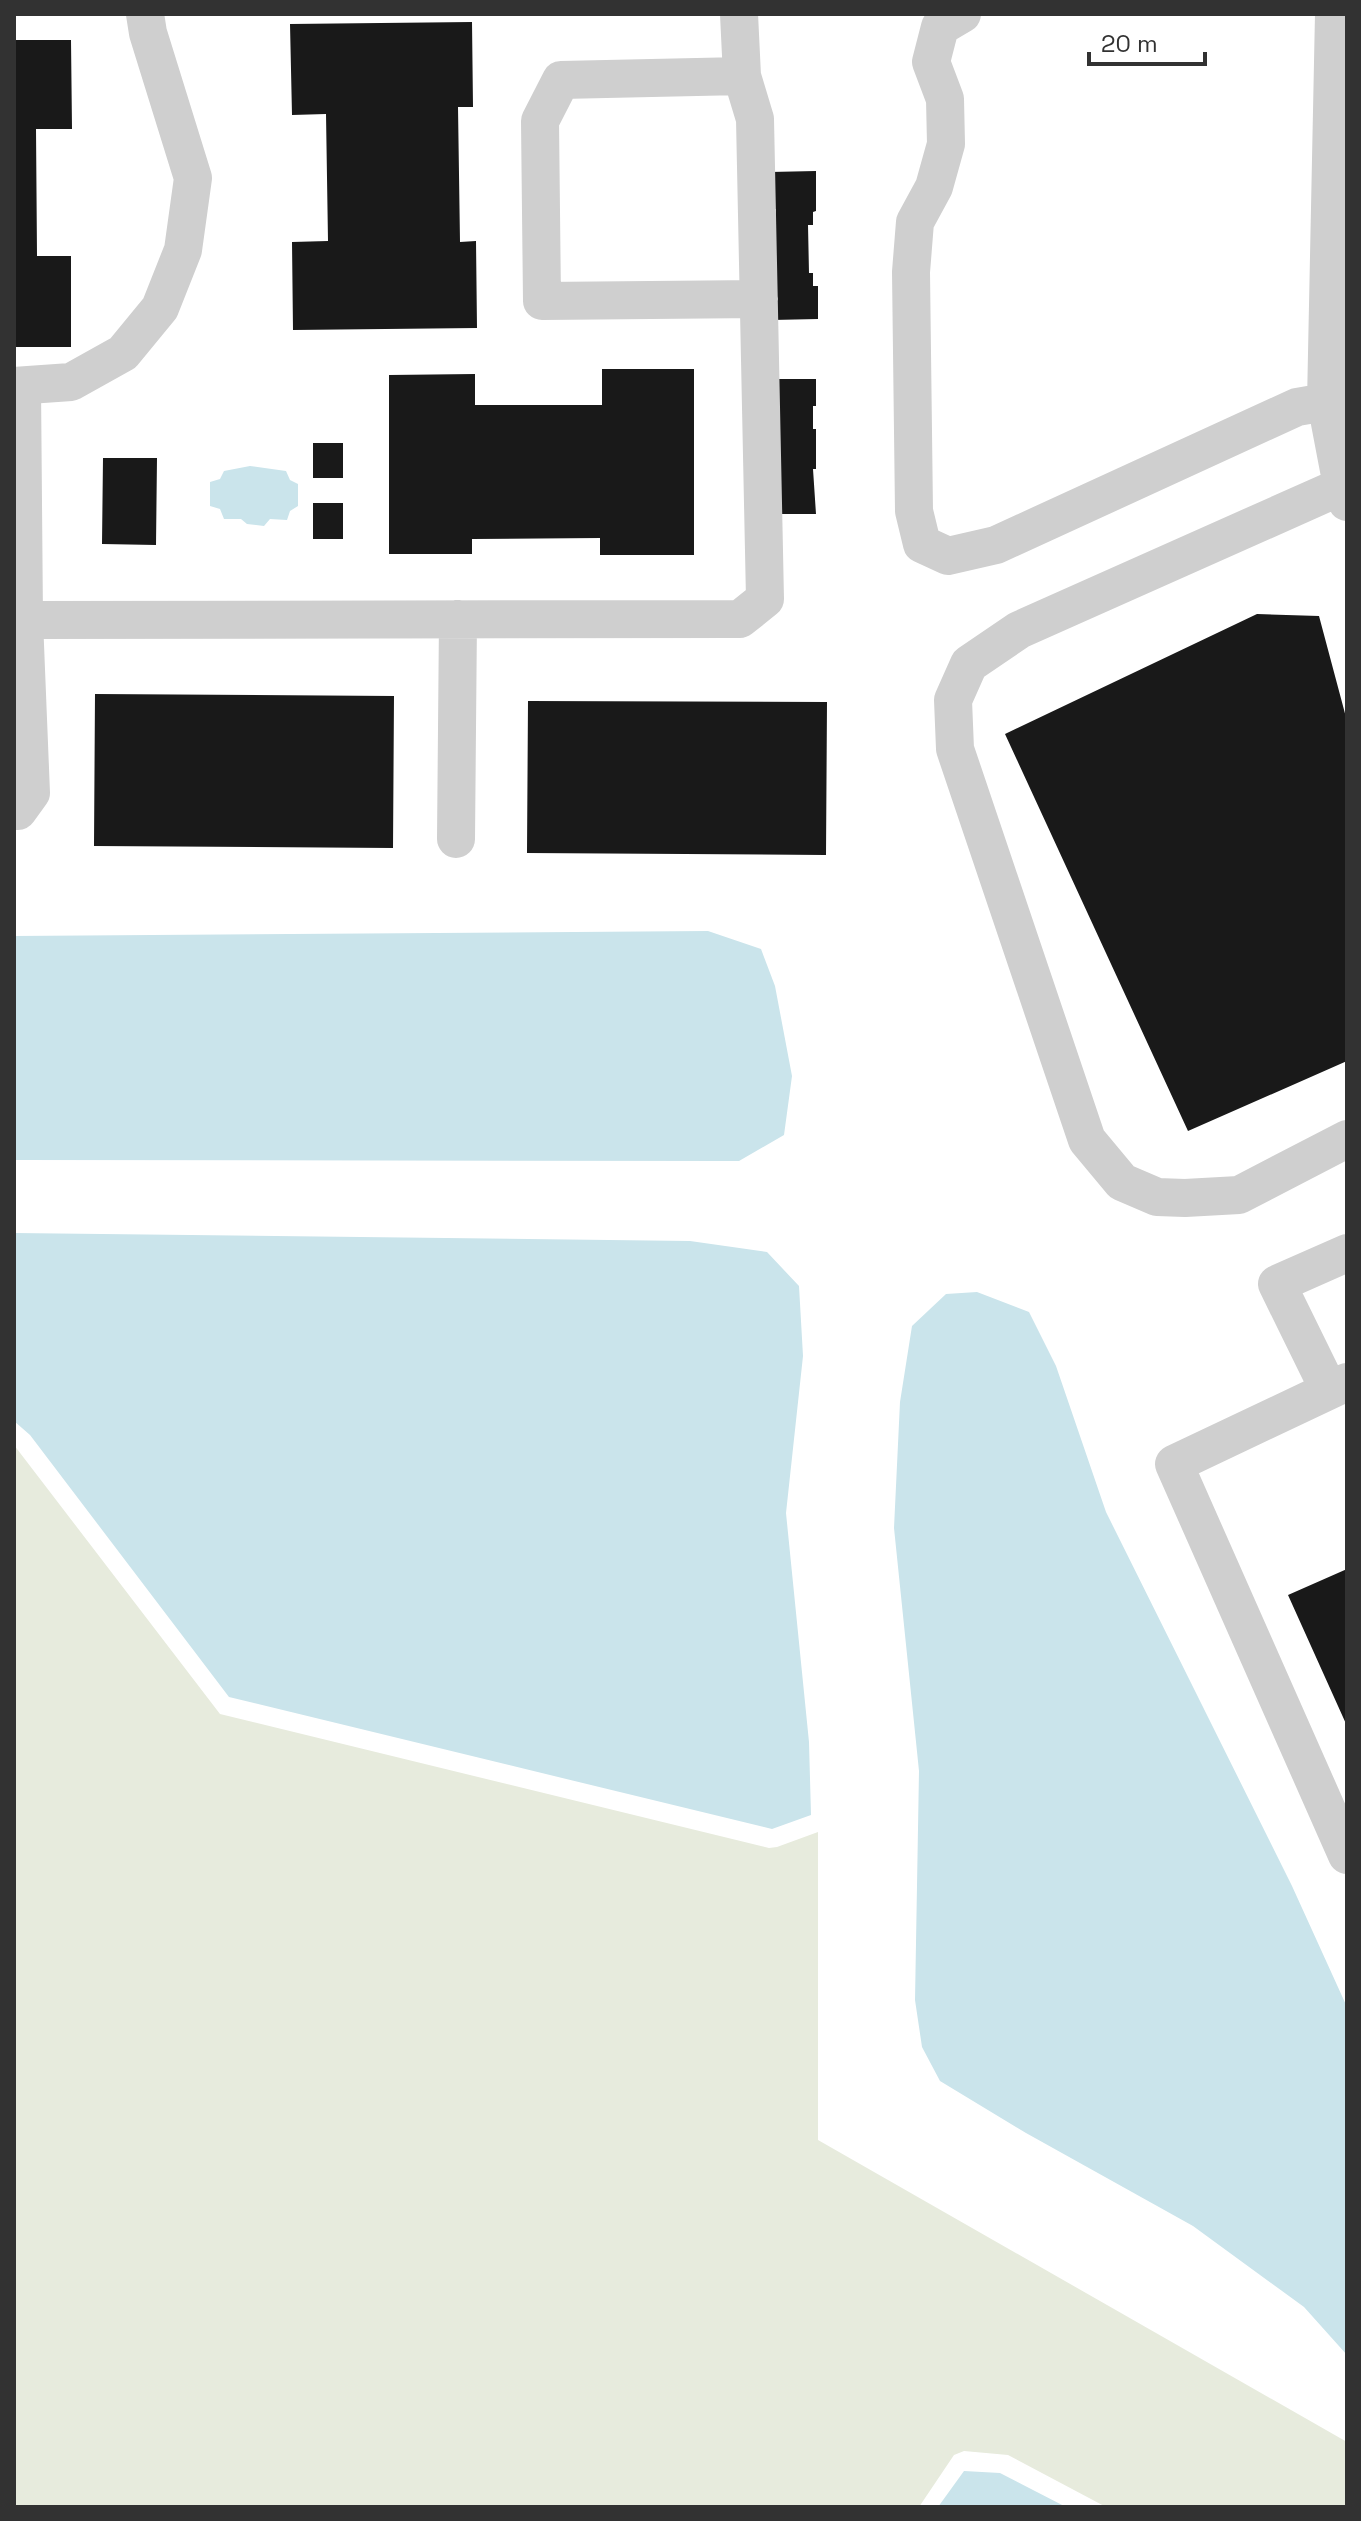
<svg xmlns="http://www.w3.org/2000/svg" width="1361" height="2521" font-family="'Space Grotesk',sans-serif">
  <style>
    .green { fill: #e7ebdd }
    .water { fill: #cae4eb }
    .building { fill: #191919 }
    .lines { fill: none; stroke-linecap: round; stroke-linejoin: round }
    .minor { stroke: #cfcfcf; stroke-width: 38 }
  </style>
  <rect width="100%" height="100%" fill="#fff"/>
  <!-- green -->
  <path class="green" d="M14,1445L220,1714L769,1848L777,1847L818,1832V2140L1347,2442V2507H1106L1008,2455L964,2451L954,2455L919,2507H14Z"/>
  <!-- water -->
  <path class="water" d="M250,466L286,471L290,480L298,484V506L290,511L287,520L270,519L264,526L247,524L241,519H224L220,509L210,506V482L220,479L224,471Z
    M708,931L761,949L775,986L792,1076L784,1135L739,1161L14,1160V936Z
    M14,1233L690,1241L767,1252L799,1286L803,1356L786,1513L809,1742L811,1815L772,1829L229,1697L30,1435L14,1421Z
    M977,1292L1029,1312L1056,1366L1106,1512L1292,1886L1347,2007V2355L1304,2307L1193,2226L1026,2133L940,2081L922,2047L915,2000L919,1771L894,1528L900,1402L912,1326L946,1294Z
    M964,2471L1000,2473L1066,2507H938Z"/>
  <!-- building -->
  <path class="building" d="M472,22L473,107H458L460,242L476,241L477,328L293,330L292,242L328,241L326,114L292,115L290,24Z
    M14,40H71L72,129H36L37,256H71V347H14Z
    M816,171V211L813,212V225H808L809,273H813V286H818V319L772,320L777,270H771L776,209H770V172Z
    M602,369H694V555H600V538L472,539V554H389V375L475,374V405H602Z
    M776,379H816V406H813V429H816V469H813L816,514H776Z
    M313,443H343V478H313Z
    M103,458H157L156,545L102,544Z
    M313,503H343V539H313Z
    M1257,614L1319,616L1347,721V1061L1188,1131L1005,734Z
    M95,694L394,696L393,848L94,846Z
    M528,701L827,702L826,855L527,853Z
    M1347,1569V1726L1288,1595Z"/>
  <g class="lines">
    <!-- minor -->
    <path class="minor" d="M962,14L940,27L931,62L945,99L946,144L934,187L915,222L911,272L914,511L922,544L948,556L996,545L1297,407L1326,402
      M1334,14L1326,402L1342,486L1347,484
      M742,76L561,80L540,121L542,301L759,299
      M14,386L71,382L123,353L160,308L183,250L193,178L148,33L145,14
      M22,386L24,620L740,619L765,599L755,119L742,76L739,14
      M1347,502L1342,486L1019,630L969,664L953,700L955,749L1087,1140L1122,1182L1157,1197L1185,1198L1239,1195L1347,1139
      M14,811H18L31,793L24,620
      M456,839L458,619
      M1347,1382L1174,1464L1347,1855
      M1329,1390L1277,1284L1347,1253"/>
  </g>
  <!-- border -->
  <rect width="1361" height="2521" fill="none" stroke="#323232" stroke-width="32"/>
  <!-- scale -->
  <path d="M1089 52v12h116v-12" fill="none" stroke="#323232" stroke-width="4"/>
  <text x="1101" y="52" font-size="24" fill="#323232" stroke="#ffffff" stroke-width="6" paint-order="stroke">20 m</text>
</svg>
